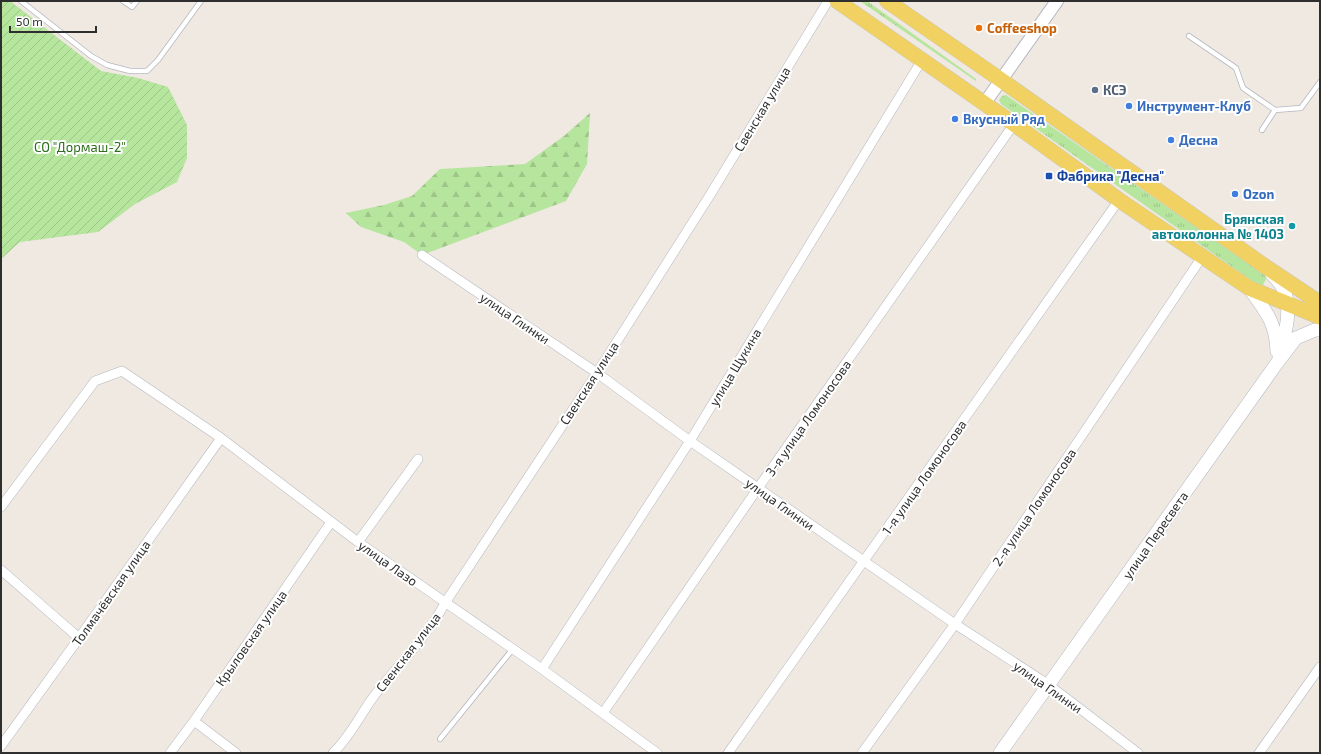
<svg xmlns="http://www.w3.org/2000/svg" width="1321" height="754" font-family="'Exo 2',sans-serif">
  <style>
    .grass { fill: url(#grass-tufts) }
    .forest { fill: url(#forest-firs) }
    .garden { fill: url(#garden-furrows) }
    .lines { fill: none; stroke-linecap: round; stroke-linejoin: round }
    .service-casing { stroke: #b4b7c1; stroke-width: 6 }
    .minor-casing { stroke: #b4b7c1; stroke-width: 10 }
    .tertiary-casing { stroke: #b4b7c1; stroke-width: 14 }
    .secondary-casing { stroke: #b4b7c1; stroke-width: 14 }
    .primary-casing { stroke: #c9c9c9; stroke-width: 16 }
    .service { stroke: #fff; stroke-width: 4.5 }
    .minor { stroke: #fff; stroke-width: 9 }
    .tertiary { stroke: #fff; stroke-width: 12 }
    .secondary { stroke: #fff; stroke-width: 13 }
    .primary { stroke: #f2d163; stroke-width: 15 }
    .food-dot { fill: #e8710a; stroke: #fff; stroke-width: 1.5 }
    .service-dot { fill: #5c6f8a; stroke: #fff; stroke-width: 1.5 }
    .shop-dot { fill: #3f7fe0; stroke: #fff; stroke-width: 1.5 }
    .transit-dot { fill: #1a4fb4; stroke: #fff; stroke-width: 1.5 }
    .culture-dot { fill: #0f9aa8; stroke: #fff; stroke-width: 1.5 }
    .labels { text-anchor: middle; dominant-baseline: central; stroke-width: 4; stroke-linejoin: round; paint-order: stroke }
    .food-label { font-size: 13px; font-weight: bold; fill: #c56008; stroke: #fff; text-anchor: start }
    .service-label { font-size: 13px; font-weight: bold; fill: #4e5e75; stroke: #fff; text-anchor: start }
    .shop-label { font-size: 13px; font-weight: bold; fill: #366cbe; stroke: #fff; text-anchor: start }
    .street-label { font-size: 13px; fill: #2e2e2e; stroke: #fff }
    .park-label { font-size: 13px; fill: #2c6e1b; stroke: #fff }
    .transit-label { font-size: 13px; font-weight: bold; fill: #164399; stroke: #fff; text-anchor: start }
    .culture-label { font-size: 13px; font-weight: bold; fill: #0d838f; stroke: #fff; text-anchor: end }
  </style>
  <defs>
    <pattern id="grass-tufts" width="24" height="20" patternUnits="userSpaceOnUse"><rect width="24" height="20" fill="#b6e59e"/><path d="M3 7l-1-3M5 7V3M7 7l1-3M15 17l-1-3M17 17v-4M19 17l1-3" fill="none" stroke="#9dc588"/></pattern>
    <pattern id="forest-firs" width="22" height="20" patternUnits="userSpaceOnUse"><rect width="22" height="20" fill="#b6e59e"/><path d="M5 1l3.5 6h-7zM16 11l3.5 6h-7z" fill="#9dc588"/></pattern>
    <pattern id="garden-furrows" width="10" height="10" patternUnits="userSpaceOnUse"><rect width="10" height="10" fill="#b6e59e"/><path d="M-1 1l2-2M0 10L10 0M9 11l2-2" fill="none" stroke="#9dc588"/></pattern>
  </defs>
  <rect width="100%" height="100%" fill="#efe9e1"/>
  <!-- grass -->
  <path class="grass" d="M860,1H867L976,79V81Z
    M1006,95L1265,275L1266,279L1263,285H1258L1001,104L999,100L1002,96Z"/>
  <!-- forest -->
  <path class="forest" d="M590,113L587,164L566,201L422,255L404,242L361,227L346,213L384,205L412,196L440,169L525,164L564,136Z"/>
  <!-- garden -->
  <path class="garden" d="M1,1H10L101,71L138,78L168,87L187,125V158L177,182L135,204L98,232L20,242L1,259Z"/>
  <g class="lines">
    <!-- service casing -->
    <g class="service-casing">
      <path id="service" d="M21,1L91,56L107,65L130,71H147L158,60L201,1
        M123,1L132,7L137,1
        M1189,36L1236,68L1243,88L1275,110
        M1262,130L1275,110L1301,108L1320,82
        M440,739L512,650"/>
    </g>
    <!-- minor casing -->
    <g class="minor-casing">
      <path id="minor" d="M422,255L597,373L690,441L955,624L1049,685L1138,753
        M1,507L95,381L122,371L221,438L358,542L542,669L657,753
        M358,542L418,459
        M1,570L79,638
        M542,669L690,441L922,60
        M603,713L758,488L1014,124
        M194,721L236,753
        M1,746L79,638L221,438
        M170,753L194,721L331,522
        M333,753C350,737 360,715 374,696C398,665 427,637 445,603L597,373L710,195L828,1
        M728,753L1119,200
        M862,753L955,624L1202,257
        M1259,753L1320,667"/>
    </g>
    <!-- tertiary casing -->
    <g class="tertiary-casing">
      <path id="tertiary" d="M984,104L1057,1"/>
    </g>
    <!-- secondary casing -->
    <g class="secondary-casing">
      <path id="secondary" d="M1271,273C1276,279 1283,285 1285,293C1292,314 1284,337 1279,357
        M1249,288C1265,310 1276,322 1277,351
        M1000,753L1277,363L1296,338L1315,330H1320"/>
    </g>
    <!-- primary casing -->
    <g class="primary-casing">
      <path id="primary" d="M837,1L1014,124L1119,200L1249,288L1320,317
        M887,1L1001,80L1266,267L1320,303"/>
    </g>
    <!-- service -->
    <use href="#service" class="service"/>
    <!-- minor -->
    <use href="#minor" class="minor"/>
    <!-- tertiary -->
    <use href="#tertiary" class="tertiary"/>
    <!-- secondary -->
    <use href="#secondary" class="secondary"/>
    <!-- primary -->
    <use href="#primary" class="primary"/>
  </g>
  <!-- markers -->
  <circle class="food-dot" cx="979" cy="28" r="4"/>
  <circle class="service-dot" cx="1095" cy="90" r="4"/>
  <g class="shop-dot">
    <circle cx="1129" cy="106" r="4"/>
    <circle cx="955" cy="119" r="4"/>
    <circle cx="1171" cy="140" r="4"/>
    <circle cx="1235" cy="194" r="4"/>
  </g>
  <rect class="transit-dot" x="1045" y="172" width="8" height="8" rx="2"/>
  <circle class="culture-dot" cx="1292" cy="226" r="4"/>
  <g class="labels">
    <!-- food labels -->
    <g class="food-label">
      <text x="987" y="28">Coffeeshop</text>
    </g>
    <!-- service labels -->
    <g class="service-label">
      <text x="1103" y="90">КСЭ</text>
    </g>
    <!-- shop labels -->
    <g class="shop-label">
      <text x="1137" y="106">Инструмент-Клуб</text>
      <text x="963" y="119">Вкусный Ряд</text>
      <text x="1179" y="140">Десна</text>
      <text x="1243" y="194">Ozon</text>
    </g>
    <!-- street labels -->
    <g class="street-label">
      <text transform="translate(762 109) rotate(-59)">Свенская улица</text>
      <text transform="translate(515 318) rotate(34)">улица Глинки</text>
      <text transform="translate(735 367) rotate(-59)">улица Щукина</text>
      <text transform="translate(589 383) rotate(-57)">Свенская улица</text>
      <text transform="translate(808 418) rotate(-55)">3-я улица Ломоносова</text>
      <text transform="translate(924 477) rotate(-55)">1-я улица Ломоносова</text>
      <text transform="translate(780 504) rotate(35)">улица Глинки</text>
      <text transform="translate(1034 507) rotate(-56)">2-я улица Ломоносова</text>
      <text transform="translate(1155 535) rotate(-55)">улица Пересвета</text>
      <text transform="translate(388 563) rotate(35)">улица Лазо</text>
      <text transform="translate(111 593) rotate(-55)">Толмачёвская улица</text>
      <text transform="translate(251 638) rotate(-55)">Крыловская улица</text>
      <text transform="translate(408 652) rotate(-52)">Свенская улица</text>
      <text transform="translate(1048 687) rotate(35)">улица Глинки</text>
    </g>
    <!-- park labels -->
    <g class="park-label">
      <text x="80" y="147">СО "Дормаш-2"</text>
    </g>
    <!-- transit labels -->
    <g class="transit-label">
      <text x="1057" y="176">Фабрика "Десна"</text>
    </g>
    <!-- culture labels -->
    <g class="culture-label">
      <text x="1284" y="219">Брянская<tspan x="1284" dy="15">автоколонна № 1403</tspan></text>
    </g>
  </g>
  <!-- border -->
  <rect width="1321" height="754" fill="none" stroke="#2e2e2e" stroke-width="4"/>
  <!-- scale -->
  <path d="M10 26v6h86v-6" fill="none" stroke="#2e2e2e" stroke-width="2"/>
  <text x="16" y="26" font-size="12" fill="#2e2e2e" stroke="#ffffff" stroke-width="3" paint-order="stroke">50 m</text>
</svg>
